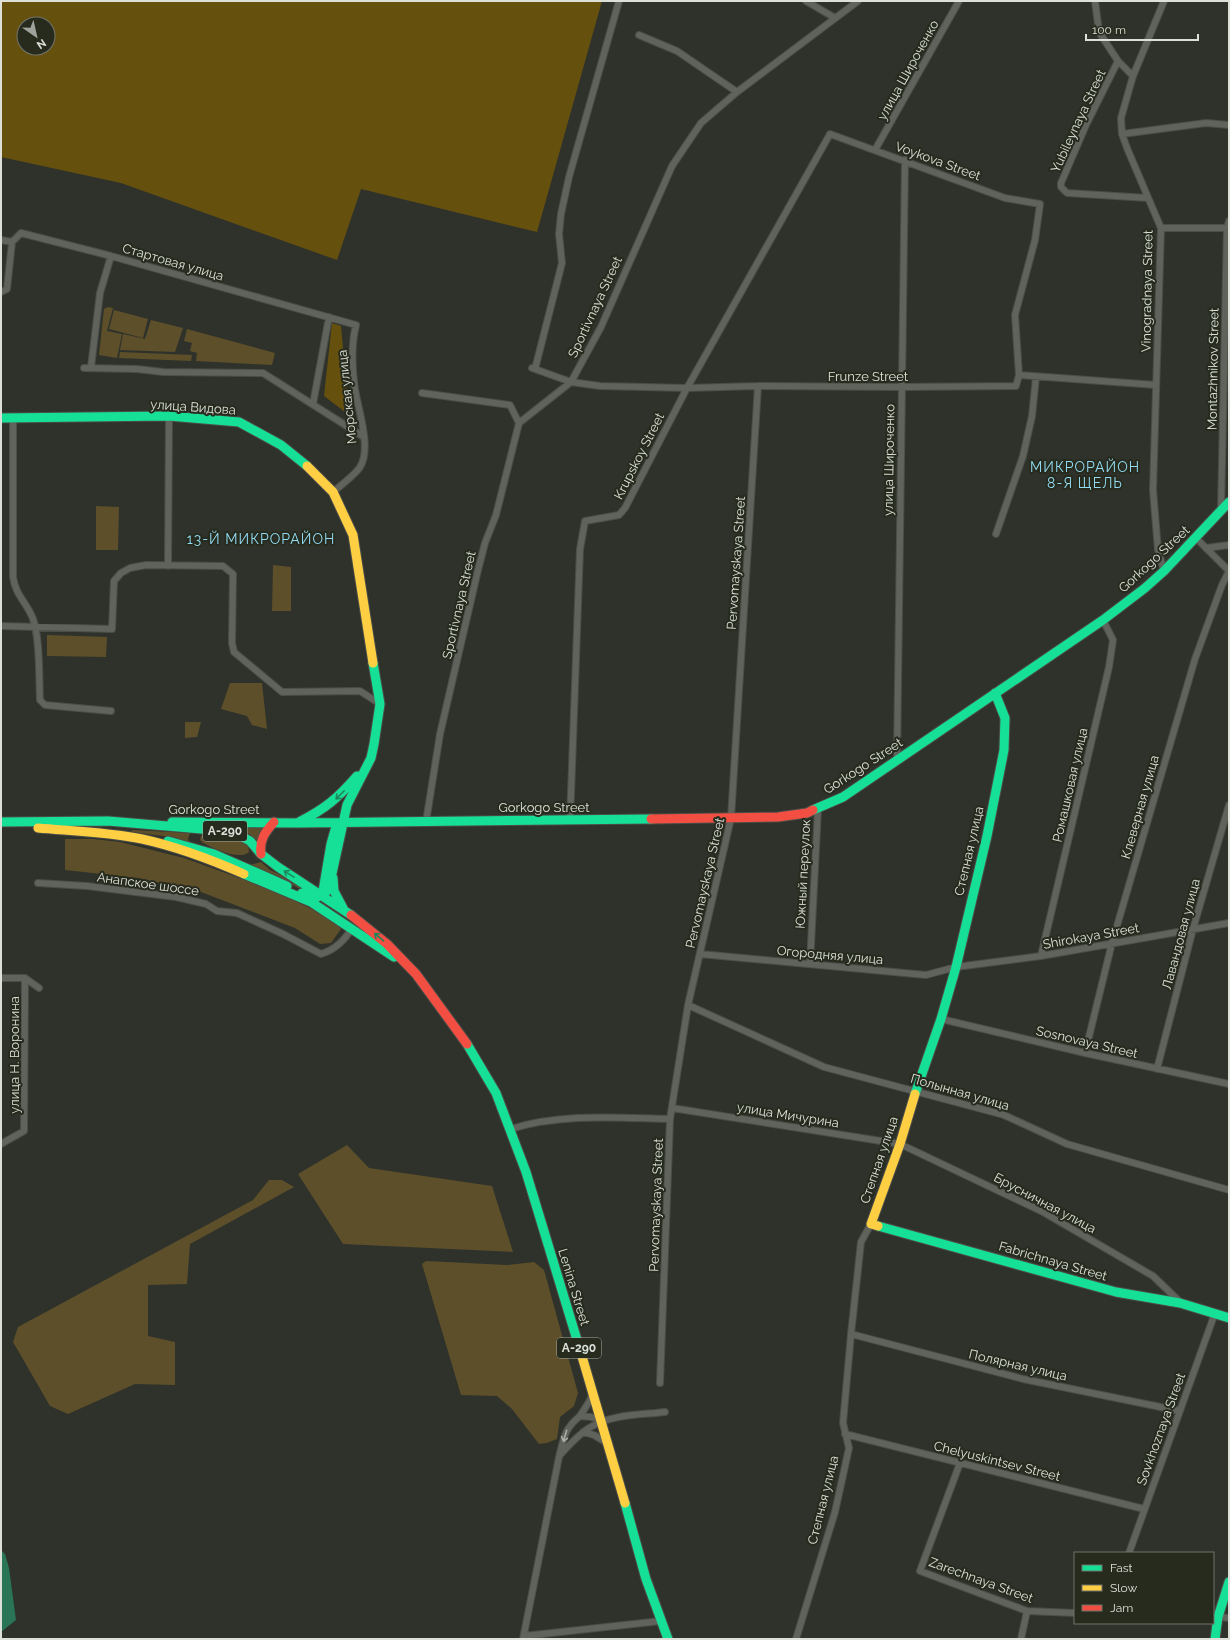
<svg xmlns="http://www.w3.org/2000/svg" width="1230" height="1640" font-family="Raleway,sans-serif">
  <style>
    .green { fill: #5d4f2a }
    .forest { fill: #66500e; fill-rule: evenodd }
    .water { fill: #2a7458 }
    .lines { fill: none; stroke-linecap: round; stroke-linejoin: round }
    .street-casing { stroke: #4b4d47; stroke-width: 8 }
    .fast-casing { stroke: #4b4d47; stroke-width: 11 }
    .slow-casing { stroke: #4b4d47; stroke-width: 11 }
    .jam-casing { stroke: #4b4d47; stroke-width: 11 }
    .street { stroke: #60625c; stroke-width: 6 }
    .fast { stroke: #16e098; stroke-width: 9 }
    .slow { stroke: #ffcf43; stroke-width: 9 }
    .jam { stroke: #f24e42; stroke-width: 9 }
    .oneway { stroke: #1e865b }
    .oneway2 { stroke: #aaaea6 }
    .labels { text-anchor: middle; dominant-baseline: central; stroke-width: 4; stroke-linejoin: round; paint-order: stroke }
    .shield { fill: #262b1e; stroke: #a5aaa0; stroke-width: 1 }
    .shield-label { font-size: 12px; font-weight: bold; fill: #dce0d8 }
    .street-label { font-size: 13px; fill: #dce0d8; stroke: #262b1e }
    .neighbourhood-label { font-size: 14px; letter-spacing: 1px; fill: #94dcf6; stroke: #262b1e }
  </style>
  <rect width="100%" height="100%" fill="#2f322b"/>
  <!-- green -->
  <path class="green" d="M108,307L113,308L107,331L122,334L117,358L99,355L104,309Z
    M114,310L148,319L143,338L109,329Z
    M151,320L183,328L175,352L120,350L123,334L145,339Z
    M187,329L275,353L272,365L196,361L197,353L190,351L192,343L184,341Z
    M120,352L192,355L191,361L119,358Z
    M96,506L119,507L118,550H96Z
    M273,565L291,567V611H272Z
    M47,635L107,637L106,657L47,656Z
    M230,683H262L267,729L252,725L247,716L221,709Z
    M185,722H201L197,737L185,738Z
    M240,828H266L257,840Z
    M132,830L190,833L188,839L190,843L163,836L132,832Z
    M205,834L229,836L248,844L249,852C239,861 213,848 203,843L200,840L201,836Z
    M65,839H93L120,842L184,858L270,889L312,909L338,925L341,929L331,943L320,944L295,928L201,892L138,878L65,870Z
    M261,862L270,870L322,895L344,916L316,898L289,883L250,865Z
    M347,1145L369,1168L492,1186L513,1252L343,1244L298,1174Z
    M269,1180H282L294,1187L190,1244L187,1284L148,1285V1336L175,1342V1385L135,1384L68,1414L50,1406L13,1342L18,1327L253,1200Z
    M426,1261L507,1265L534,1262L544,1270L578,1393L574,1406L560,1417L557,1439L547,1443L539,1444L512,1409L497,1396L461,1395L422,1264Z"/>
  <!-- forest -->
  <path class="forest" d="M1,1H602L537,232L361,189L337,260L121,183L1,157ZM24,24H48V48H24Z
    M332,323L341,326L349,415L324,396Z"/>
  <!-- water -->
  <path class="water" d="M1,1550L5,1554L9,1568L16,1620L1,1632Z"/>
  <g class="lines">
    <!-- street casing -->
    <g class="street-casing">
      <path id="street" d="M806,1L835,18
        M1095,1L1099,32L1118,61L1133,76
        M1164,1L1133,76L1121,118L1122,134L1127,148L1161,228L1153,490L1158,550L1164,571
        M639,35L677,51L737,92
        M1118,61L1086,125L1061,183V187L1067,193L1148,198
        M1122,134L1206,123L1229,125
        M875,150L959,1
        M1161,228H1229
        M1,240L12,242L21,233L111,256L356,325C351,345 352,368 355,389C358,409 372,449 360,467C356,474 340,486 333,492
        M1,292L7,289L12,242
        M91,367L100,293L111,256
        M84,368L137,369L163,372L263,373L364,437
        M532,368L571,382L600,386L687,388L758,386L901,387L1016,386L1019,375L1015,315L1035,240L1040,204L1005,198L830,134L687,388L625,508L619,515L585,521L580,549L570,821
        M535,369L562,263L559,234L561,214L569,177L619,1
        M1019,375L1156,385
        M422,393L510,405L519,423
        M313,404L329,317
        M13,418V577C16,597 27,602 33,619C40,637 39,679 40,700L45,705L111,711
        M1221,511L1227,228L1229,221
        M996,534L1023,456L1032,416L1036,377
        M1206,548L1229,545
        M168,566L169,416
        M1,626L112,629L114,581L121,573L130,568L146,565L223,566L233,574L232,643L234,652L282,692L360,691L380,704
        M897,759L905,160
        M426,822L440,734L478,570L485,543L496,515L519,423L571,382L601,327L672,166L701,123L737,92L858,1
        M38,883L87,886L176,897L206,904L217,911L237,913L283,934L321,954C334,950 345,940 352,928
        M700,954L926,975L956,967L1041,956L1229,923
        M1041,956L1109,667L1113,640L1103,620
        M810,964L818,809
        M1,978H25L39,988
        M688,1005L824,1067L1004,1115L1067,1144L1229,1190
        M941,1019L1085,1053L1229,1084
        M1085,1053L1112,943L1195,659L1222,585L1229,571L1196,538
        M1157,1069L1193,929L1229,805
        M672,1108L900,1144L1043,1212L1153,1276L1180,1302
        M511,1129C562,1113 617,1118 670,1119
        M1,1144L24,1131L25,978
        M851,1334L1023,1379L1180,1411
        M660,1383L670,1119L688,1005L731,818L758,386
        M580,1416L589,1402L593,1393
        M583,1432L594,1435L607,1443
        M845,1434L1144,1509
        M560,1455C569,1445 578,1435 589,1428C611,1414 640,1415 665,1412
        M960,1463L920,1571L1027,1611L1075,1613
        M1129,1553L1215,1313
        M1213,1616L1229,1618
        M524,1636L661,1621
        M523,1639L559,1457C564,1438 564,1429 580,1416L591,1417L602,1421
        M796,1639L835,1512L849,1448L843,1423L851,1334L861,1242L871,1224
        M1021,1639L1027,1611"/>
    </g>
    <!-- fast casing -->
    <g class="fast-casing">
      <path id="fast" d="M1,418L169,416L239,422L281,445L307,466
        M813,810L843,797L1103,620L1145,588L1164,571L1229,502
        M1,822L108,821L225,831L237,834L250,841L261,854L278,867L351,915
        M172,822L298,823L651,819
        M299,822C325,809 338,798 357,776
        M168,841L214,854L287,886
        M244,874L311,902L394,957
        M333,878L334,891L343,908
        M323,891L331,844L337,823
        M302,893L316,898L326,892L329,887L347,805L371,758L374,744L380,704L373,663
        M467,1044L496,1093L526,1172L581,1353
        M915,1094L941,1019L956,967L987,836L1004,750L1005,718L995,693
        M878,1226L1116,1292L1180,1303L1229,1318
        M625,1503L646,1579L668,1639
        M1215,1639L1218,1617L1229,1582"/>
    </g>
    <!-- slow casing -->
    <g class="slow-casing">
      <path id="slow" d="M307,466L333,492L353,535L373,663
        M38,828C73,831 108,832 142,839C179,847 210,859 244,874
        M878,1226L871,1224L900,1144L915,1094
        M581,1353L625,1503"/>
    </g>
    <!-- jam casing -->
    <g class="jam-casing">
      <path id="jam" d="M651,819L778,817L807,813L813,810
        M261,854C259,840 265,832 274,822
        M351,915L387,944L416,974L467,1044"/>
    </g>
    <!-- street -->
    <use href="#street" class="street"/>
    <!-- fast -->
    <use href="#fast" class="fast"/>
    <!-- slow -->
    <use href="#slow" class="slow"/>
    <!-- jam -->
    <use href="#jam" class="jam"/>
  </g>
  <!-- one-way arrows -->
  <defs><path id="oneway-shaft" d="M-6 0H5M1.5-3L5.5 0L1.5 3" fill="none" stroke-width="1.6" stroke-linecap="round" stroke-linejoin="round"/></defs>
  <g class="oneway">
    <use href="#oneway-shaft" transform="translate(340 795) rotate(135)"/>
    <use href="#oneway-shaft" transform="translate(289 874) rotate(-148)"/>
    <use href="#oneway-shaft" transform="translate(379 937) rotate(-140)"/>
  </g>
  <use class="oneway2" href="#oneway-shaft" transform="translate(565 1436) rotate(106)"/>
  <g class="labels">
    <!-- shield labels -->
    <g class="shield">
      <rect x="203" y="821" width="44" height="20" rx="3"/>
      <rect x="557" y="1338" width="44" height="20" rx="3"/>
    </g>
    <g class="shield-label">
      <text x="225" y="831">А-290</text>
      <text x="579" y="1348">А-290</text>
    </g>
    <!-- street labels -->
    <g class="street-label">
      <text transform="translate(908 70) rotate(-61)">улица Широченко</text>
      <text transform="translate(1078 121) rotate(-65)">Yubileynaya Street</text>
      <text transform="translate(938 161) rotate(20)">Voykova Street</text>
      <text transform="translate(173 262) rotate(16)">Стартовая улица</text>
      <text transform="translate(1147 291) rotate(-89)">Vinogradnaya Street</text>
      <text transform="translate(595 307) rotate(-65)">Sportivnaya Street</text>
      <text transform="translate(1213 369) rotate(-89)">Montazhnikov Street</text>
      <text x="868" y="376">Frunze Street</text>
      <text transform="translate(347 397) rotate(-96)">Морская улица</text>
      <text transform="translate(193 407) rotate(4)">улица Видова</text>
      <text transform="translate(639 456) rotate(-63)">Krupskoy Street</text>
      <text transform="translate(889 460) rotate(-89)">улица Широченко</text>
      <text transform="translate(1154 559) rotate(-43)">Gorkogo Street</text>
      <text transform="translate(736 563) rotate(-86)">Pervomayskaya Street</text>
      <text transform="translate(459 605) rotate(-77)">Sportivnaya Street</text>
      <text transform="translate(863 766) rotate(-33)">Gorkogo Street</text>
      <text transform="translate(1070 785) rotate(-77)">Ромашковая улица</text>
      <text x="544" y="807">Gorkogo Street</text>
      <text transform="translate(1140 807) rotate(-74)">Клеверная улица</text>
      <text x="214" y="809">Gorkogo Street</text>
      <text transform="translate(969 851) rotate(-77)">Степная улица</text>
      <text transform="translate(803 874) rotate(-87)">Южный переулок</text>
      <text transform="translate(705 883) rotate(-77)">Pervomayskaya Street</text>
      <text transform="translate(148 884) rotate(8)">Анапское шоссе</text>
      <text transform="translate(1181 934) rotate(-75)">Лавандовая улица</text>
      <text transform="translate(1091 936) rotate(-10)">Shirokaya Street</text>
      <text transform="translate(830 955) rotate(5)">Огородняя улица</text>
      <text transform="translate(1087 1042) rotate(13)">Sosnovaya Street</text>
      <text transform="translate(14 1055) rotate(-90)">улица Н. Воронина</text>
      <text transform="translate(960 1092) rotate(16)">Полынная улица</text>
      <text transform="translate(788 1115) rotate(9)">улица Мичурина</text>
      <text transform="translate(879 1160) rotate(-71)">Степная улица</text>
      <text transform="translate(1045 1203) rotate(28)">Брусничная улица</text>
      <text transform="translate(656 1205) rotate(-88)">Pervomayskaya Street</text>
      <text transform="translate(1053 1261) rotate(16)">Fabrichnaya Street</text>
      <text transform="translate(574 1287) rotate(73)">Lenina Street</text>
      <text transform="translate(1018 1365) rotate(13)">Полярная улица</text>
      <text transform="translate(1161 1429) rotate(-70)">Sovkhoznaya Street</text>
      <text transform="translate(997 1461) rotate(14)">Chelyuskintsev Street</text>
      <text transform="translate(823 1500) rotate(-76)">Степная улица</text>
      <text transform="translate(981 1580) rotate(20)">Zarechnaya Street</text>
    </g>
    <!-- neighbourhood labels -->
    <g class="neighbourhood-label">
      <text x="1085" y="467">МИКРОРАЙОН<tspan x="1085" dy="16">8-Я ЩЕЛЬ</tspan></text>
      <text x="261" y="539">13-Й МИКРОРАЙОН</text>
    </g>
  </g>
  <!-- border -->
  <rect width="1230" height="1640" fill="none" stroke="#dce0d8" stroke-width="4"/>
  <!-- legend -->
  <rect x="1074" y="1552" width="140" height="72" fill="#262b1e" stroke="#6f7368"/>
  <rect x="1082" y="1565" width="20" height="6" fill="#16e098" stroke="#6f7368"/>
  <text x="1110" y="1572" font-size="12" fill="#dce0d8">Fast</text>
  <rect x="1082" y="1585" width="20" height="6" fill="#ffcf43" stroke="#6f7368"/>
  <text x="1110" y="1592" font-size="12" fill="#dce0d8">Slow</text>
  <rect x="1082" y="1605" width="20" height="6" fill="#f24e42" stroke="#6f7368"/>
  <text x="1110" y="1612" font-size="12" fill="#dce0d8">Jam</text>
  <!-- north arrow -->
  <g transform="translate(36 36) rotate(146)"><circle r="19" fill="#262b1e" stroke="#6f7368"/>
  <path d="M0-3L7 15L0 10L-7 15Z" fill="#9fa39b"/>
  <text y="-6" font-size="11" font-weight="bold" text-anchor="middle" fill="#dce0d8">N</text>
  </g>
  <!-- scale -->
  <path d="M1086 34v6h112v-6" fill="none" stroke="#dce0d8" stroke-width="2"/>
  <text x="1092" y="34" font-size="12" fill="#dce0d8" stroke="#262b1e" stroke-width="3" paint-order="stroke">100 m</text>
</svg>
